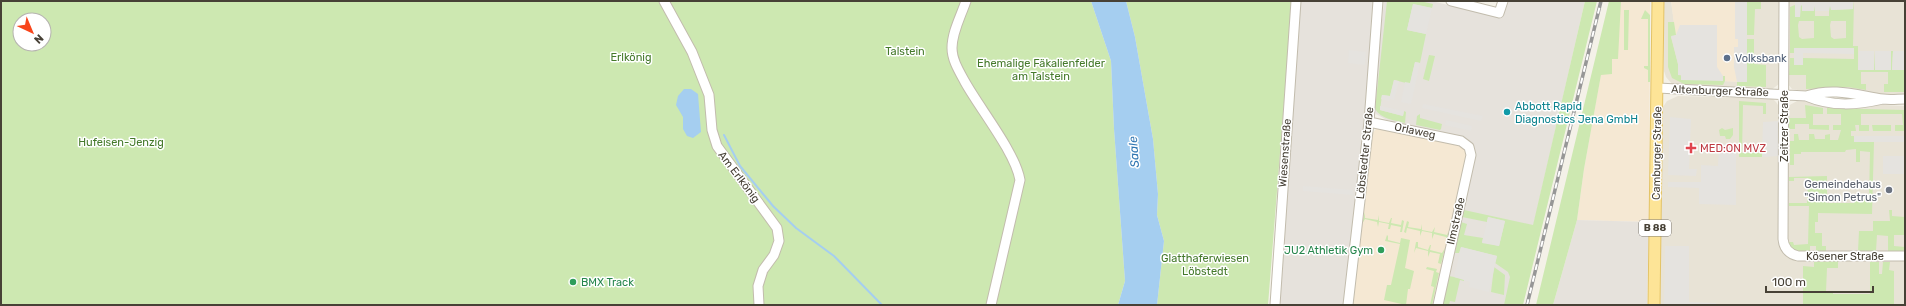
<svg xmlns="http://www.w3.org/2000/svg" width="1906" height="306" font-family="Rubik,sans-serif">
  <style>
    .residential { fill: #e8e3d6 }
    .commercial { fill: #f5e8d3 }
    .industrial { fill: #e6e2dc }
    .green { fill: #cde8b1; fill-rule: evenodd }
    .parking { fill: #e5e3df }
    .water { fill: #a5cef0 }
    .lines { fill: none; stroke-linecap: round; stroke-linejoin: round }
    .stream { stroke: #a5cef0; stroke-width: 2 }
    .minor-casing { stroke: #c2bcad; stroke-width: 11 }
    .major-casing { stroke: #e3c367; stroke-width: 13 }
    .minor { stroke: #fff; stroke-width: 9 }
    .major { stroke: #fde497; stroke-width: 11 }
    .rail-casing { stroke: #979797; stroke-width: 3.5 }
    .rail { stroke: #fff; stroke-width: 2; stroke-dasharray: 6; stroke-linecap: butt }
    .service-dot { fill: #5c6f8a; stroke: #fff; stroke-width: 1.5 }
    .culture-dot { fill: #0f9aa8; stroke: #fff; stroke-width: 1.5 }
    .health-dot { fill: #e0444e; stroke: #fff; stroke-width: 1.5 }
    .worship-dot { fill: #6b7280; stroke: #fff; stroke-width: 1.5 }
    .leisure-dot { fill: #2e9e5b; stroke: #fff; stroke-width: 1.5 }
    .labels { text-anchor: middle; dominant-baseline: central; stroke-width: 3; stroke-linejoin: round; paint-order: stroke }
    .shield { fill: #fff; stroke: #7e7a72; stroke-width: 1 }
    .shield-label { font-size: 10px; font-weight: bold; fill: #474136 }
    .park-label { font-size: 11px; fill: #44792a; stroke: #fff }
    .service-label { font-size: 11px; fill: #4e5e75; stroke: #fff; text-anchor: start }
    .street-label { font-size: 11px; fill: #474136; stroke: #fff }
    .culture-label { font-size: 11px; fill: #0d838f; stroke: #fff; text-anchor: start }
    .health-label { font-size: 11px; fill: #be3a42; stroke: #fff; text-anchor: start }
    .worship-label { font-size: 11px; fill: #5b616d; stroke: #fff; text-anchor: end }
    .leisure-label { font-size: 11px; fill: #27864d; stroke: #fff; text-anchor: end }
    .water-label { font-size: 12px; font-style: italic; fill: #3076b2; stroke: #fff }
  </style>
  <rect width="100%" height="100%" fill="#f4f1e8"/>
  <!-- residential -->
  <path class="residential" d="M1663,1H1671L1676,35L1725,81L1747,82V1H1781L1779,84L1771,90L1676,85L1672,84L1666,77L1664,71Z
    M1787,1H1905V95L1808,92L1792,89L1788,84Z
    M1678,96L1773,99L1776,102L1780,108L1784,252L1905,258V305H1658L1660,156L1663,107L1667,101Z
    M1797,101L1905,106V253L1799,254L1787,246L1788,106Z"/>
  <!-- commercial -->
  <path class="commercial" d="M1621,1H1650L1649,222L1577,220L1584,169L1601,74L1613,36Z
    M1671,1H1747V82L1681,80Z
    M1377,128L1459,143L1465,149L1467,154L1434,305H1353L1371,134Z"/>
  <!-- industrial -->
  <path class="industrial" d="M1300,1H1377L1346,305H1282L1280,302Z
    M1384,1H1431L1488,14L1503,13L1506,9L1509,1H1585L1515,305H1441L1473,146L1469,141L1462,137L1387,120L1376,114L1373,105Z
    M1577,220L1649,222L1647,305H1553Z"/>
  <!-- green -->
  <path class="green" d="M1,1H1091L1111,61L1114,129L1125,281L1118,305H1ZM20,20H44V44H20Z
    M1126,1H1292L1268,305H1157L1164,241L1157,215L1158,194L1153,139L1135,37Z
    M1387,1H1420L1433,4L1432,8L1413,4L1407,30L1426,34L1420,63L1415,62L1410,84L1394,80L1390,96L1382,95L1380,110L1403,116L1404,111L1406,112L1405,123C1394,120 1381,119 1375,109Z
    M1585,1H1597L1523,305H1504L1510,277L1508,272L1495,263L1497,256L1461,247L1459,253H1455L1461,222L1467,224L1464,235L1483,238L1482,242L1499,246L1505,221L1488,217L1487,222L1462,217L1464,210L1533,225Z
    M1609,1H1621L1618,59H1612V74L1601,75L1584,169L1577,220L1553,305H1536Z
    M1747,1H1761V9H1755L1754,35H1747Z
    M1854,1L1853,46H1858V69L1874,70L1875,51V70H1891V51H1893L1892,70H1905V92H1884V84H1888V72H1861V84H1866V90L1848,87L1806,89V75H1789L1790,58H1794V65H1803V58L1854,59V48H1795L1794,53H1790V7L1795,5V17H1800V5H1802L1803,11H1813L1814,6L1815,5V16H1829V6H1831V10L1853,9ZM1799,21H1814V38L1802,39L1799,37L1798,25ZM1831,21H1846V38L1834,39L1831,37L1830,25Z
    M1624,10H1629L1628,50H1624Z
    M1645,10L1650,15V82H1648V70L1644,68V66H1648V19H1641Z
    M1668,22H1674L1676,35L1671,37L1678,64V75L1723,80V76H1725V81L1723,85L1684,84L1672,78L1668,67Z
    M1747,39H1754V64L1766,65V87L1737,86V82H1747Z
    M1429,55L1435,56L1429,81L1423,79Z
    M1739,101L1766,103V114H1763V106L1743,105L1742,153H1762V157H1739Z
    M1805,105L1823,108V114H1813V125H1829V130L1809,129V124H1795V129H1789V118H1806Z
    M1827,108L1905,110V131H1895V125H1903L1902,114H1861V125H1869V131H1859V125H1855L1856,131H1851V136H1854V142H1874L1872,214L1818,213V222H1815V233H1822V246H1826V251H1816V246H1810V251C1800,251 1792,253 1789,242H1793L1794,245L1808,244L1809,206H1789V203H1807L1808,178H1794V181H1789V177L1827,176V203H1854V199H1869L1870,152L1860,151V162H1856V149L1846,150L1845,152H1801V154H1794V165H1790V141H1794V134H1798L1799,140H1809V134H1814L1815,139H1825V135L1830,134V140H1838L1841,130H1833V125H1841V114H1827Z
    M1420,114V118L1442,124L1441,129L1440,130L1416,125L1417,116Z
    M1872,125H1891V131H1873Z
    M1722,128L1725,130L1733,128V135L1730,139H1726L1725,136H1720L1719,130Z
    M1889,210H1892V216L1905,217V235H1894V246L1905,247V250L1902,251H1888V236L1877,235L1876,251H1858L1859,231H1873V221H1890Z
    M1365,212V218L1378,220L1379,215V221L1389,223L1391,218H1392L1391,223L1401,225L1402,220L1404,221L1402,232H1400L1401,227L1391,225L1390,229H1388L1389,224L1379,222L1378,227L1377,222L1365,219L1362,224Z
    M1407,221L1409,222L1408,227L1421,229L1422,224V230L1432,232L1435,227L1434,232L1447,235L1449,230L1446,242V237L1434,234L1432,239V233L1422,231L1420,236V231L1407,228L1406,233L1404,232Z
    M1387,235L1388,236V240L1400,243L1401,238L1410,240L1405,268L1414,271L1410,289H1408L1406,305L1384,300L1387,285H1391L1400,244L1385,241Z
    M1416,242H1418V247L1428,250L1430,245H1431L1430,250L1442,253L1445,248L1441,264L1438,263L1440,254L1430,252L1428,257V251L1416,248L1414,253Z
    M1838,261V268H1827L1826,292L1833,291V294H1870V262H1879V274H1882L1883,262H1890L1889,270L1894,271V305H1803V266L1814,267V262Z
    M1427,267L1437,269L1436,272L1439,273L1432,305H1430L1434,287L1431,286L1434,271L1426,269Z
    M1494,267L1505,275L1504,295L1491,292Z
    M1449,276L1464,279V281L1460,280L1455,302L1450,301L1449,305L1443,304Z"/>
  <!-- parking -->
  <path class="parking" d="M1735,1H1747V82H1737L1734,67V47H1738V39H1735Z
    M1795,1H1853V9L1831,10L1830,6L1829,11H1815L1814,6V11H1802V6L1801,5L1800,17H1795Z
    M1413,4L1432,8L1426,34L1407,30Z
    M1680,25H1717V67L1723,76V81L1681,80V75H1678V64L1671,36L1676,35Z
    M1794,48H1854V54L1803,53V65H1794Z
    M1349,50L1366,52L1365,65L1348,63Z
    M1859,51H1874V70H1858Z
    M1875,51H1891V70H1875Z
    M1893,51H1905V70H1892Z
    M1415,62L1420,63L1411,104L1401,102L1405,82L1410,83Z
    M1394,80L1399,81L1394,100L1390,99L1389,101L1381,99L1382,95L1390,96Z
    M1423,104L1483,116L1481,121L1422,108Z
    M1380,106L1404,111L1403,116L1380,110Z
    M1670,117L1691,119L1689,169H1697L1696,176L1668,175Z
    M1446,120L1472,126L1471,131L1445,125Z
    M1779,121V156L1762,157L1763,122Z
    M1854,136H1905V142H1854Z
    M1719,144H1736V205L1699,204V188L1668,187V182H1701V165L1718,166Z
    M1883,156H1905V174H1883Z
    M1303,186L1353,190V195L1303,191Z
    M1488,217L1505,221L1499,246L1482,243Z
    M1665,246H1689V302L1716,303V305H1664Z
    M1461,247L1497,256L1489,292L1469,287L1470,282L1454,277Z"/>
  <!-- water -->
  <path class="water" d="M1091,1H1126L1135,37L1153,139L1158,194L1157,215L1164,241L1157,305H1118L1125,281L1114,129L1111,61Z
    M684,89H691L698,94L701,132L693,138L687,136L683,129V117L676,105L678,96Z"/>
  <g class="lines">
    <!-- stream -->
    <path class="stream" d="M724,135L740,166L773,206L796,228L834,256L882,305"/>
    <!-- minor casing -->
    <g class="minor-casing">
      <path id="minor" d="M664,1L692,52L709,95L712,130L717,146L777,228L779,241L774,255L763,270L758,286L759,305
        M966,1C961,16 952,32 952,48C952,60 959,71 965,82C980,109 1015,152 1020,180L991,305
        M1451,1L1499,13L1503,1
        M1784,1L1783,239C1784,249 1789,254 1798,256H1905
        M1658,88L1806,96C1832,107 1857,105 1883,99
        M1806,96C1834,87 1856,95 1883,99C1890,100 1898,99 1905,99
        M1369,122L1461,141L1469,147L1471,155L1438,305
        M1275,305L1296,1
        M1348,305L1369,122L1378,1"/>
    </g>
    <!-- major casing -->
    <g class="major-casing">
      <path id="major" d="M1654,305L1658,1"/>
    </g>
    <!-- minor -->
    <use href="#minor" class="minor"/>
    <!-- major -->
    <use href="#major" class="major"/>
    <!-- rail casing -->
    <g class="rail-casing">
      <path id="rail" d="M1527,305L1601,1"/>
    </g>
    <!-- rail -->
    <use href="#rail" class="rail"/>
  </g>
  <!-- markers -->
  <circle class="service-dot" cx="1727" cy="58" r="4"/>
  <circle class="culture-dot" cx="1507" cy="112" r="4"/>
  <path class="health-dot" d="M1689 142h4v4h4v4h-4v4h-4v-4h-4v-4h4z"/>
  <circle class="worship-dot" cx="1889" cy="190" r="4"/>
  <g class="leisure-dot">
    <circle cx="1381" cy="250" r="4"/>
    <circle cx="573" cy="282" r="4"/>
  </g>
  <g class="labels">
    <!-- shield labels -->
    <rect class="shield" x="1639" y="220" width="32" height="16" rx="3"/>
    <g class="shield-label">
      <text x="1655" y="228">B 88</text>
    </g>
    <!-- park labels -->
    <g class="park-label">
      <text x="905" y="51">Talstein</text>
      <text x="631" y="57">Erlkönig</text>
      <text x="1041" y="63">Ehemalige Fäkalienfelder<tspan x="1041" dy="13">am Talstein</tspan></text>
      <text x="121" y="142">Hufeisen-Jenzig</text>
      <text x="1205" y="258">Glatthaferwiesen<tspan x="1205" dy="13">Löbstedt</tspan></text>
    </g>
    <!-- service labels -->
    <g class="service-label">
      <text x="1735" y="58">Volksbank</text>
    </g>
    <!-- street labels -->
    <g class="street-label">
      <text transform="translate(1720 91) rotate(2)">Altenburger Straße</text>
      <text transform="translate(1784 126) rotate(-90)">Zeitzer Straße</text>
      <text transform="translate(1415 131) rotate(12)">Orlaweg</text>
      <text transform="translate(1285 153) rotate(-86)">Wiesenstraße</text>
      <text transform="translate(1365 153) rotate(-84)">Löbstedter Straße</text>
      <text transform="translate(1657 153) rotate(-89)">Camburger Straße</text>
      <text transform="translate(739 177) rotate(53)">Am Erlkönig</text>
      <text transform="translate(1456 221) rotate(-77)">Ilmstraße</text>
      <text x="1845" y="256">Kösener Straße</text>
    </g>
    <!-- culture labels -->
    <g class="culture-label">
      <text x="1515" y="106">Abbott Rapid<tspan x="1515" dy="13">Diagnostics Jena GmbH</tspan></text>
    </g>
    <!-- health labels -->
    <g class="health-label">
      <text x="1700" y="148">MED:ON MVZ</text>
    </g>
    <!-- worship labels -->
    <g class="worship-label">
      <text x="1881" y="184">Gemeindehaus<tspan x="1881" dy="13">"Simon Petrus"</tspan></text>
    </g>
    <!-- leisure labels -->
    <g class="leisure-label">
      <text x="1373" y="250">JU2 Athletik Gym</text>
      <text x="581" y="282" text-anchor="start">BMX Track</text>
    </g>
    <!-- water labels -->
    <g class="water-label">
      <text transform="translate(1134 152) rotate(-94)">Saale</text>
    </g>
  </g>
  <!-- border -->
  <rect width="1906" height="306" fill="none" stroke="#474136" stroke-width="4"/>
  <!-- north arrow -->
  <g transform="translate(32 32) rotate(136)"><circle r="19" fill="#ffffff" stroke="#b5b3af"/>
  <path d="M0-3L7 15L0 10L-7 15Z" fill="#f8451b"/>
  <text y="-6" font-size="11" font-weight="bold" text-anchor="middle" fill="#474136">N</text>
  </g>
  <!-- scale -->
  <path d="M1766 286v6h107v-6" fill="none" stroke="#474136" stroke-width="2"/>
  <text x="1772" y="286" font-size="12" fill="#474136" stroke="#ffffff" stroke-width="3" paint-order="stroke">100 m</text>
</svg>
